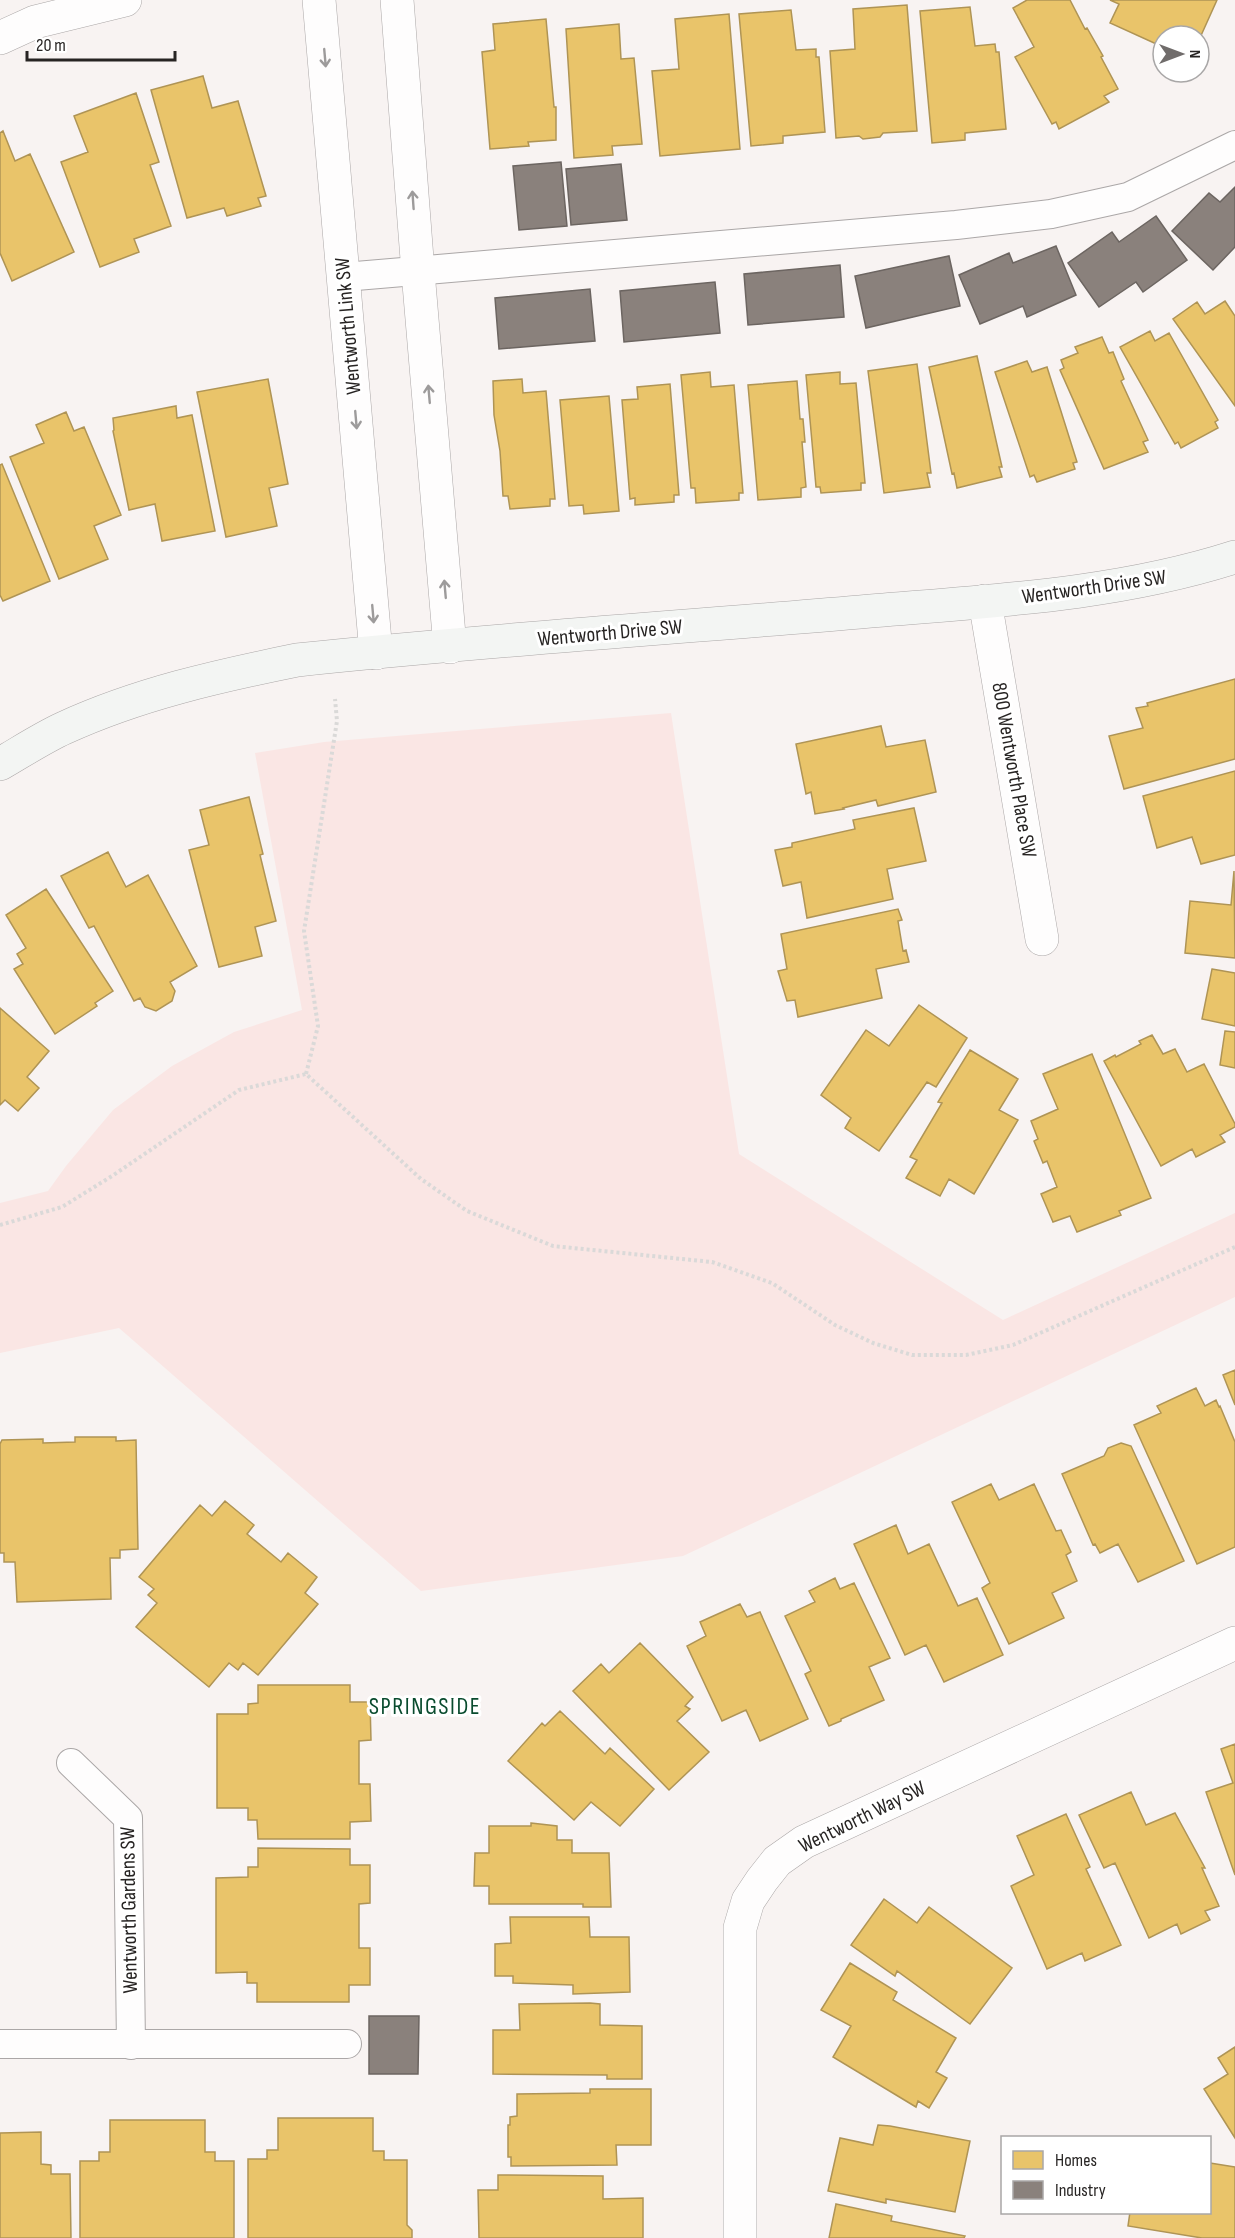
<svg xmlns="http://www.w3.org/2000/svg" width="1235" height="2238" font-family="'Sofia Sans Condensed',sans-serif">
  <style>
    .green { fill: #fae6e4 }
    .homes { fill: #e9c46a; stroke: #af9455; stroke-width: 1.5 }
    .industry { fill: #8a817c; stroke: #6c6561; stroke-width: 1.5 }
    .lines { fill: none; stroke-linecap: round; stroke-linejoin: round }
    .lane-casing { stroke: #aba7a7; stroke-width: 30 }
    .street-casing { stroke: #aba7a7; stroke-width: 34 }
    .secondary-casing { stroke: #aba7a7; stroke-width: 34 }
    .path { stroke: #dad9d8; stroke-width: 4; stroke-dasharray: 3 3; stroke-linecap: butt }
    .lane { stroke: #fefdfd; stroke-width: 28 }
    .street { stroke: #fefdfd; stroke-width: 33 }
    .secondary { stroke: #f3f5f3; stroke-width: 33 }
    .oneway { stroke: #9d9b9b }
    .labels { text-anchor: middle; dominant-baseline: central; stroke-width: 6; stroke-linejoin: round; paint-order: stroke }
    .street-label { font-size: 21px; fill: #272423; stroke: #fff }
    .quarter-label { font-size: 24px; letter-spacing: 1.5px; fill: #094b2e; stroke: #fff }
  </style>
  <rect width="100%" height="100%" fill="#f8f3f2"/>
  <!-- green -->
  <path class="green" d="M671,713L739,1154L1003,1320L1235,1213V1297L683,1556L421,1591L119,1328L0,1353V1203L48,1191L66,1166L113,1110L172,1066L234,1032L302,1010L255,753L324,742Z"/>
  <!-- homes -->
  <path class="homes" d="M1027,0H1070L1085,29L1087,28L1103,56L1101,57L1118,89L1104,96L1109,102L1059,129L1056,122L1052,124L1015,57L1034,47L1013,8Z
    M1110,0H1217L1199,40V36H1163V47L1110,23L1119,4Z
    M907,5L917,131L883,133L880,137L863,139L859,136L836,138L830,51L855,49L853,9Z
    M970,7L975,46L995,44L996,52H999L1006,129L965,133V140L932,143L920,11Z
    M791,10L796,50L816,49V57H819L825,132L783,136V143L751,146L739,14Z
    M729,14L740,149L660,156L652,71L679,69L675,19Z
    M546,19L554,107H556V140L528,142L529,146L490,149L482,52L495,50L493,24Z
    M619,24L621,59L634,58L642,144L612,146L613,155L574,158L566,29Z
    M203,76L212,108L238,101L266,196L258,198L261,206L227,216L224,208L187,218L151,90Z
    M136,93L159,162L150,165L171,226L134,239L139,252L100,267L61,162L88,152L74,116Z
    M3,131L15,161L30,154L74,252L12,281L0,253V133Z
    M1225,301L1235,316V406L1173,319L1197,302L1205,314Z
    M1150,331L1155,341L1169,333L1218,420L1215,422L1218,428L1181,448L1178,442L1175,444L1120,347Z
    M1102,337L1109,353L1113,352L1124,379L1121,381L1148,440L1143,442L1148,452L1104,469L1060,370L1064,368L1061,360L1078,353L1075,347Z
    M977,356L1002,467H999L1002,477L957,488L954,473L952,474L929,367Z
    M1027,361L1032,372L1047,367L1077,462L1073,463L1075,469L1037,482L1034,475L1030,477L995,372Z
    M917,364L931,473H927L930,487L884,493L868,371Z
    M710,372L711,387L734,385L743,493H739V500L696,503L695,488H691L681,375Z
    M840,372V384L856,383L865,483H861V490L821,493L820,487H816L806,375Z
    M268,379L288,484L269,488L277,526L226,537L197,392Z
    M522,379L523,393L546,391L555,499H550V506L510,509L508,496H503L500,451L494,415L493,381Z
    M797,381L800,419H803L805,442H802L806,487L801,488V497L758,500L748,385Z
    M670,384L679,495H674V502L635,505V498L630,499L622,400L638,399L637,387Z
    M609,396L619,511L584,514L583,505L569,506L560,400Z
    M176,406L177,418L192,415L215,531L162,541L155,504L129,510L113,431L114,430L113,418Z
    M66,412L74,431L84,427L121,515L94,526L108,559L59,579L10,457L44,443L36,425Z
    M2,464L50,581L3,601L0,595V465Z
    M1235,679V759L1124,789L1109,736L1143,728L1136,708L1148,706L1147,703Z
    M881,726L886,747L925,740L936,792L878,806L876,800L843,808L844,809L815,814L811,792L806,794L796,744Z
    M1235,771V855L1201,864L1192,837L1157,848L1143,796Z
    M249,797L263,854L260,855L276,921L255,927L262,956L219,967L189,850L209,845L200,810Z
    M914,808L926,861L887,869L893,899L807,918L801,882L783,886L775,850L792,847V843L855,829L853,820Z
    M108,852L126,887L148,875L197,966L170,982L175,991L172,1001L156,1011L145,1007L140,998L134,1001L94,926L89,928L61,876Z
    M1234,871L1235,958L1185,953L1190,901L1231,905Z
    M46,889L113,991L95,1003L97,1006L55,1034L14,969L23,964L17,954L26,948L6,915Z
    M898,909L902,920L898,921L903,951L906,950L909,962L876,969L882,998L798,1017L795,1000L787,1001L778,971L787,969L781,934Z
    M1212,969L1235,973V1026L1202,1019Z
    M919,1005L967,1038L936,1087L927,1082L879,1151L845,1128L851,1118L821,1095L866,1030L889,1046Z
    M0,1008L49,1051L27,1077L39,1088L18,1111L5,1100L0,1105Z
    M1225,1031L1235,1032V1068L1220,1065Z
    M1152,1035L1163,1054L1175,1049L1187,1072L1204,1064L1235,1124V1127L1220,1135L1225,1142L1196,1157L1192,1149L1161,1166L1104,1061L1115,1055L1116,1057L1141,1044L1139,1041Z
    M970,1050L1018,1079L999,1110L1018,1120L974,1194L949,1179L940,1196L906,1178L917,1160L910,1157L942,1103L938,1102Z
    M1092,1054L1151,1198L1119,1211L1121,1215L1077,1232L1070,1216L1053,1222L1041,1194L1057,1187L1047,1161L1043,1163L1034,1141L1038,1139L1031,1121L1058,1109L1043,1074Z
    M1235,1370V1405L1223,1375Z
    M1196,1388L1205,1406L1216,1400L1219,1407L1220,1406L1235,1442V1547L1197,1564L1134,1425L1161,1413L1157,1406Z
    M75,1437H116V1441L136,1440L138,1549L120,1550V1558H110L111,1599L17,1602L15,1562H4V1553H0V1444L2,1440L43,1439V1443L75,1442Z
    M1121,1443L1131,1446L1184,1561L1138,1582L1118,1544L1100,1553L1095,1544L1093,1545L1062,1474L1104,1456L1108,1448Z
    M991,1484L999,1500L1034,1484L1056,1531L1061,1530L1071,1552L1066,1555L1077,1581L1052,1593L1064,1618L1009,1644L982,1588L990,1583L952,1502Z
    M225,1501L254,1525L247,1534L281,1562L288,1553L317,1577L305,1593L318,1604L258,1675L243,1663L238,1670L229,1663L209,1687L136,1627L157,1603L148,1595L154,1589L139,1577L200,1505L212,1516Z
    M896,1525L908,1554L929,1544L958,1606L977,1598L1003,1655L944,1682L926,1645L905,1655L854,1544Z
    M835,1578L840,1589L854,1583L890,1658L869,1667L884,1700L841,1719V1721L829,1726L805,1674L811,1671L785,1616L815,1602L809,1591Z
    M740,1604L747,1617L760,1612L808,1719L760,1741L746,1710L722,1721L687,1646L706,1636L700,1622Z
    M640,1643L693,1697L685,1706L690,1709L677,1721L709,1752L669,1790L573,1691L601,1664L609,1673Z
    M258,1685H350V1702H370L371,1740L359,1741V1784H370L371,1821L350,1822V1839H258L257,1820H248V1808H217V1714H248V1704L258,1703Z
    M560,1711L605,1754L610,1748L654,1789L620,1826L591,1802L574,1820L508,1761L542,1723L545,1726Z
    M1235,1744V1875L1206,1792L1233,1783L1221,1749Z
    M1131,1792L1146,1825L1175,1813L1205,1868H1202L1219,1906L1205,1911L1210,1920L1181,1934L1177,1924L1149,1938L1115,1863L1104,1868L1079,1815Z
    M1066,1814L1090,1867L1086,1869L1121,1945L1085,1961L1082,1953L1047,1969L1011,1886L1034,1875L1017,1836Z
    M531,1823L557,1826V1840H572V1853H609L611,1907H583V1904H489V1886H474L475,1853H489V1826H531Z
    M258,1848L350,1849V1865H370V1903L359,1904V1948H370V1985H349V2002H257V1983H247V1972L216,1973V1878L248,1877V1867H258Z
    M884,1899L917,1923L929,1907L1012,1968L970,2024L897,1971L895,1976L851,1945Z
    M510,1917H589L590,1937H629L630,1992L573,1994V1985L513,1983V1976H495V1944L511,1943Z
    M850,1963L897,1992L893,2000L956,2038L936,2072L947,2078L929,2108L918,2101L916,2107L833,2057L851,2026L821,2010Z
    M590,2003L600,2004V2025L642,2026V2079H607V2075L493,2074V2030H520L519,2004Z
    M1235,2047V2138L1204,2089L1228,2074L1218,2058Z
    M590,2089H651V2145H616L617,2165L511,2166V2157H508V2125H510V2117L517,2116V2094L590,2093Z
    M278,2118H373V2151H384V2160H407V2225L412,2230V2238H248V2159H267V2150H278Z
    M110,2120H205V2152H215V2161H234V2238H80V2161H99V2152H110Z
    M878,2125L890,2126L970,2141L955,2212L886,2199V2203L828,2191L840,2138L873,2145Z
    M41,2132V2164L51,2165V2174H70L71,2238H0V2133Z
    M1210,2163L1235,2167V2238H1202L1128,2226L1130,2212H1210Z
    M498,2175L603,2176V2199L643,2198V2238H479L478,2190H498Z
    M836,2204L892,2216L891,2221L965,2236L964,2238H829Z"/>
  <!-- industry -->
  <path class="industry" d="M561,162L567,226L519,230L513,166Z
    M621,164L627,220L571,225L566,169Z
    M1235,187V247L1213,270L1172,231L1209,193L1220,202Z
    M1156,216L1187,260L1143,292L1136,282L1099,307L1068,263L1112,232L1119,242Z
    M1056,246L1076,295L1027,317L1023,306L980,324L959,275L1009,253L1013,263Z
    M949,256L960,306L866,328L855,276Z
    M840,265L844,317L748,325L744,274Z
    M715,282L720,333L624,342L620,291Z
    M590,289L595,341L499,349L495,298Z
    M369,2016H419L418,2074H369Z"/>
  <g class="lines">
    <!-- lane casing -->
    <g class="lane-casing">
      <path id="lane" d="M344,277L956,225L1051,214L1128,197L1235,145
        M71,1763L128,1818L131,2045
        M0,2044H347"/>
    </g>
    <!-- street casing -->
    <g class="street-casing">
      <path id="street" d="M319,0L376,653
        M397,0L418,272L450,647
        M0,38L35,22L125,0
        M985,601L1042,939
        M740,2238V1928L748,1901L762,1880L777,1861L804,1842L1235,1643"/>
    </g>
    <!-- secondary casing -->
    <g class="secondary-casing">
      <path id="secondary" d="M0,764C21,752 42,738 64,728C138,694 218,676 297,660C484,640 673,628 860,612C986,601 1114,596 1235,557"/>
    </g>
    <!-- path -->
    <path class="path" d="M306,1074L318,1026L304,931L337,721L335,699
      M0,1225L62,1207L112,1176L239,1090L306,1074L421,1179L467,1211L553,1246L712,1262L772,1283L835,1325L873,1343L912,1355H966L1013,1345L1235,1247"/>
    <!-- lane -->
    <use href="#lane" class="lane"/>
    <!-- street -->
    <use href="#street" class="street"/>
    <!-- secondary -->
    <use href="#secondary" class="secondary"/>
  </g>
  <!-- one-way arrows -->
  <defs><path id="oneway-shaft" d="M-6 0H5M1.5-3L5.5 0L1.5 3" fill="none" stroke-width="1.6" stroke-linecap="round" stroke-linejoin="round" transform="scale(1.5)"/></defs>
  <g class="oneway">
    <use href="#oneway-shaft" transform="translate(325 58) rotate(85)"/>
    <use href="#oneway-shaft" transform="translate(413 200) rotate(-94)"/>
    <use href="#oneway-shaft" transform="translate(429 394) rotate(-95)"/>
    <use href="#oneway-shaft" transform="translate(356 420) rotate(85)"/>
    <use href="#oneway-shaft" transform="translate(445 589) rotate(-95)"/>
    <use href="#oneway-shaft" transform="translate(373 614) rotate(85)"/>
  </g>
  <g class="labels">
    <!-- street labels -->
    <g class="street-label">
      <text transform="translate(348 326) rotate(-95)">Wentworth Link SW</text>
      <text transform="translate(1094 587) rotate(-8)">Wentworth Drive SW</text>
      <text transform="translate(610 633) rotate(-5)">Wentworth Drive SW</text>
      <text transform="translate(1014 770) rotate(80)">800 Wentworth Place SW</text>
      <text transform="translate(862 1817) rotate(-26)">Wentworth Way SW</text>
      <text transform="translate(129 1910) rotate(-91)">Wentworth Gardens SW</text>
    </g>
    <!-- quarter labels -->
    <g class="quarter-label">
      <text x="425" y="1706">SPRINGSIDE</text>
    </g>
  </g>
  <!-- legend -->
  <rect x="1001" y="2136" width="210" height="78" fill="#ffffff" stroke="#a9a7a7" stroke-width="1.5"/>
  <rect x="1013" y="2151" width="30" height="18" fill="#e9c46a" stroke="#a9a7a7" stroke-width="1.5"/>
  <text x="1055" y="2166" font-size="18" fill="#272423">Homes</text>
  <rect x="1013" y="2181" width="30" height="18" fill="#8a817c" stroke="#a9a7a7" stroke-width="1.5"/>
  <text x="1055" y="2196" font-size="18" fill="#272423">Industry</text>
  <!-- north arrow -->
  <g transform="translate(1181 54) rotate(90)"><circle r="28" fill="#ffffff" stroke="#a9a7a7" stroke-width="1.5"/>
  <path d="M0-4.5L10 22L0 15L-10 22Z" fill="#706c6b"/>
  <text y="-9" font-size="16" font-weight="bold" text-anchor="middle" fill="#272423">N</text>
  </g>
  <!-- scale -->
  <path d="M27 51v9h148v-9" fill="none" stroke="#272423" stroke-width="3"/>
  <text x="36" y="51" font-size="18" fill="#272423" stroke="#ffffff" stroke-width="4.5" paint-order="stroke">20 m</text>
</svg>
